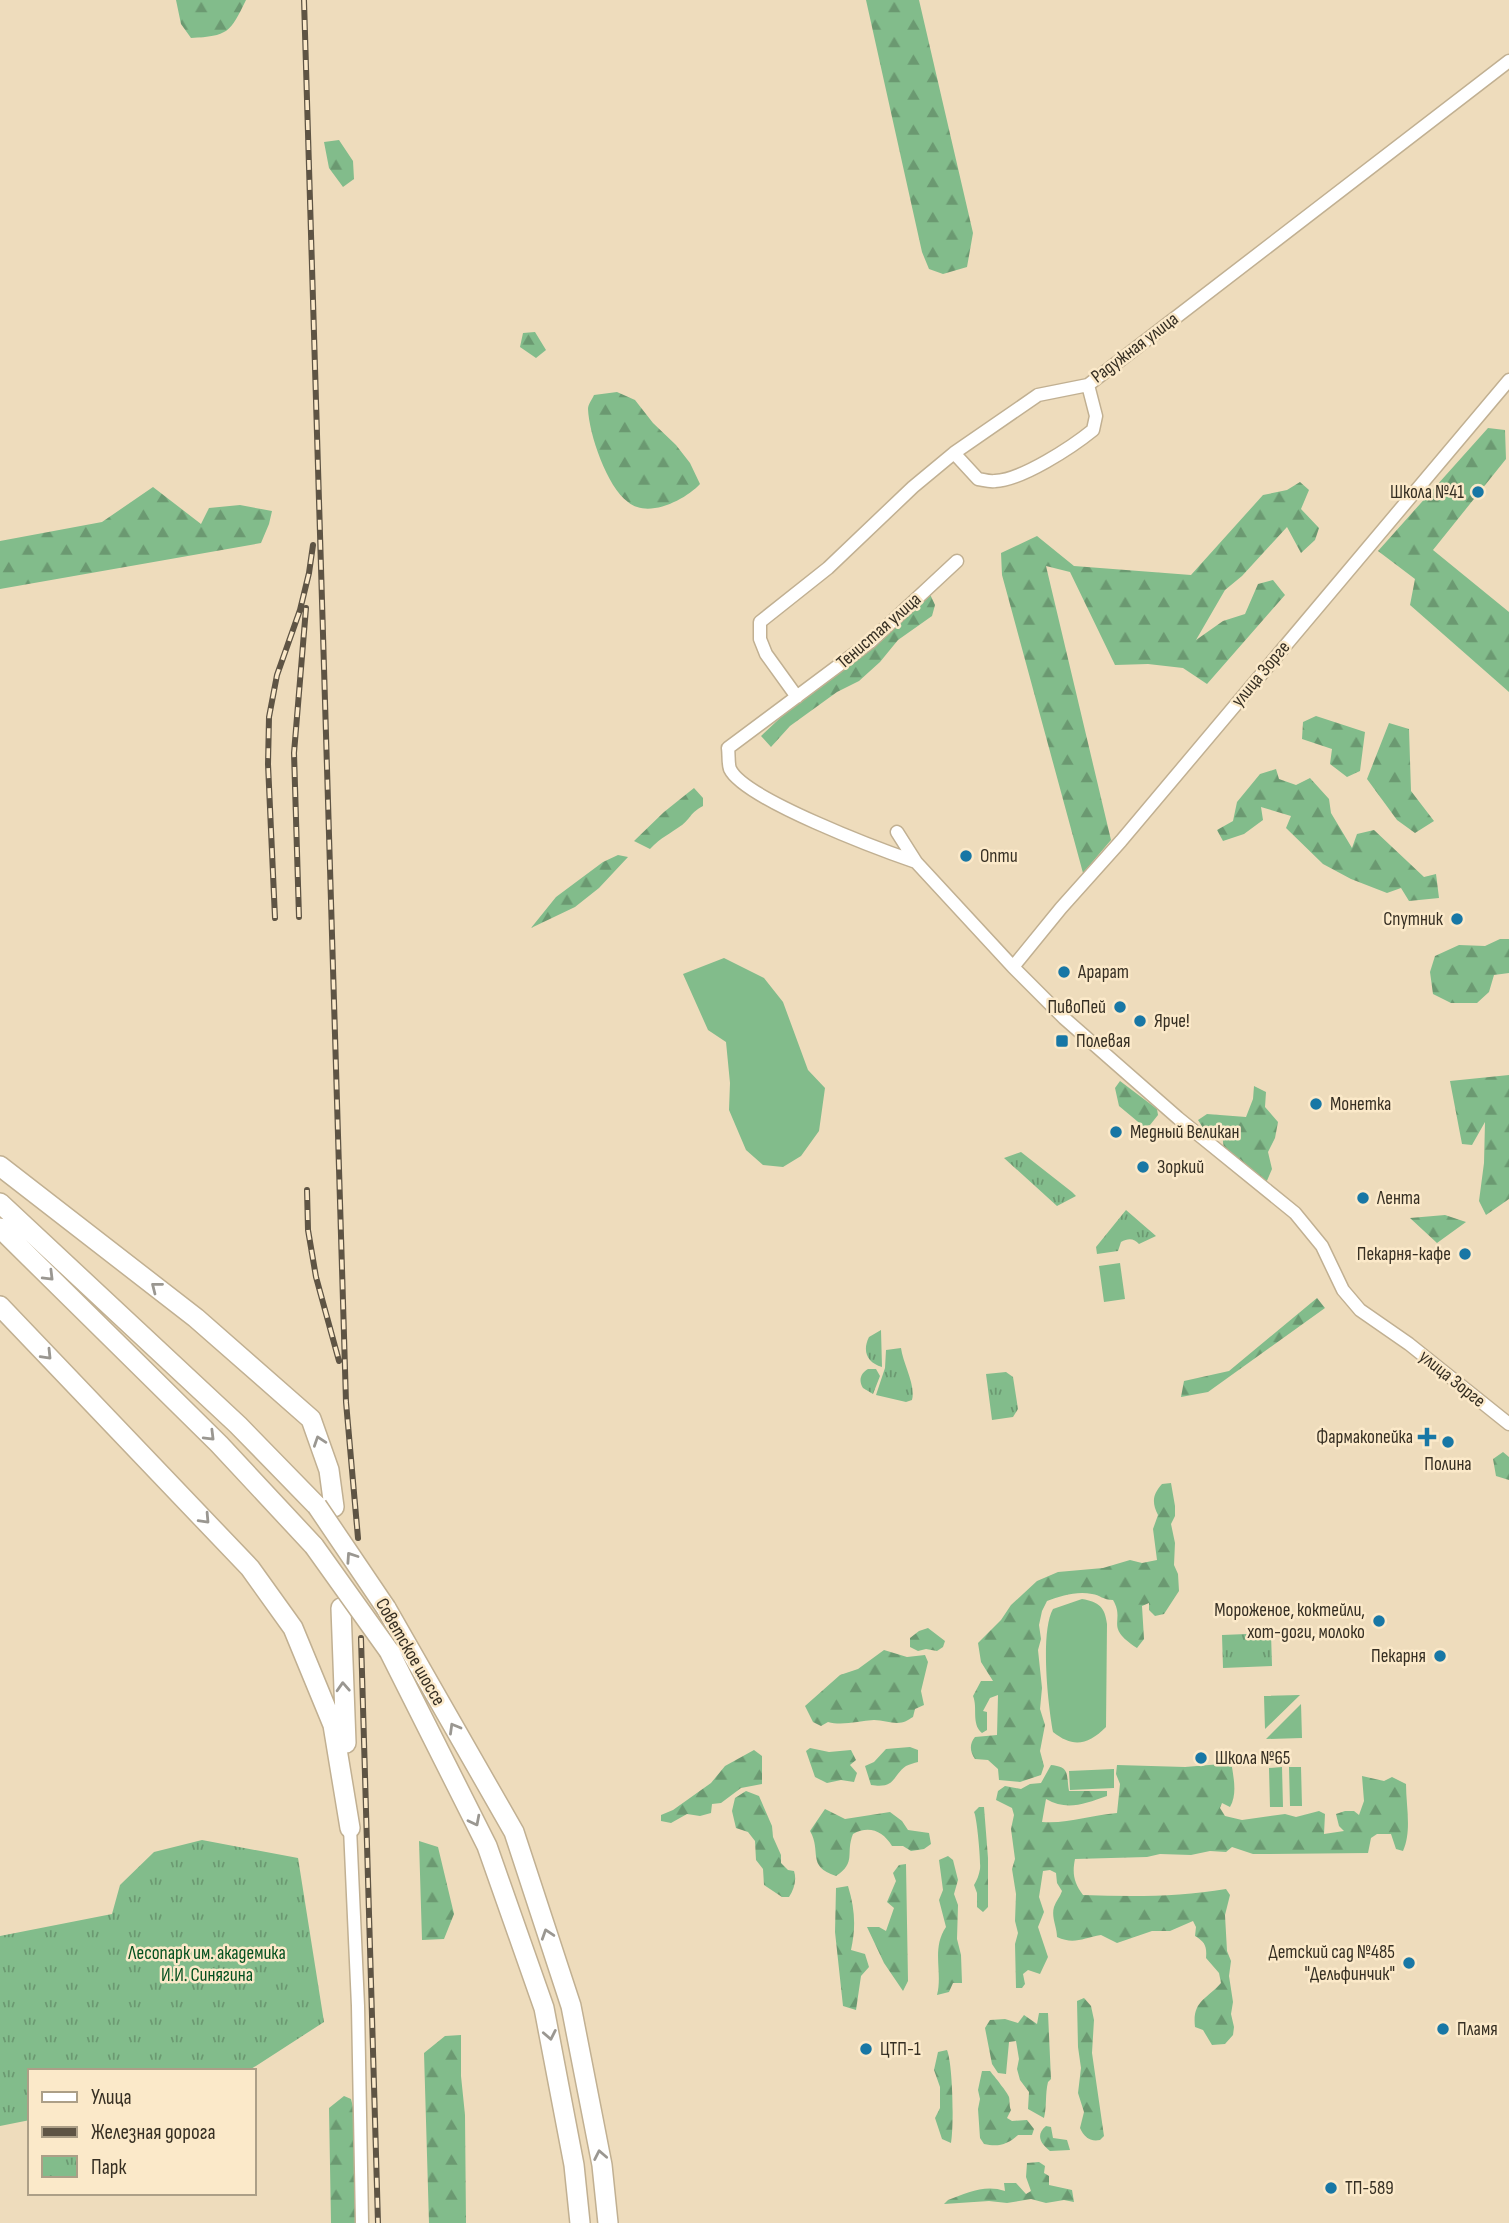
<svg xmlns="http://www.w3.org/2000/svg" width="1509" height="2223" font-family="'Sofia Sans Condensed',sans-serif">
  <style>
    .grass { fill: #82bc8b }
    .forest { fill: url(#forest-firs) }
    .park { fill: url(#park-tufts) }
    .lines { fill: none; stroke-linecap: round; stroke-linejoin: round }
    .minor-casing { stroke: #c1b092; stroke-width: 15 }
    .highway-casing { stroke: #c1b092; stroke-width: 22 }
    .minor { stroke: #fff; stroke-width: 12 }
    .highway { stroke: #fff; stroke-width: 19 }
    .rail-casing { stroke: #5e5444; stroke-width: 6 }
    .rail { stroke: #fbe9c9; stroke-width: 3.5; stroke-dasharray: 10; stroke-linecap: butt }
    .highway-bridge-casing { stroke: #c1b092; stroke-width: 22; stroke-linecap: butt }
    .highway-bridge { stroke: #fff; stroke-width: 19 }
    .oneway { stroke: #9a9791 }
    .poi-dot { fill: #1877a5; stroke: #fbe9c9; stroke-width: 2.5 }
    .labels { text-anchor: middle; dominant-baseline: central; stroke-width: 5; stroke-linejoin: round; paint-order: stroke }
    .street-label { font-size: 19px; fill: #362f23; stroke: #fbe9c9 }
    .poi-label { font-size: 19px; fill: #362f23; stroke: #fbe9c9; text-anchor: start }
    .park-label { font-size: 19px; fill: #04501f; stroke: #fbe9c9 }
  </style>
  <defs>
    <pattern id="forest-firs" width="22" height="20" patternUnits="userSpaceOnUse" patternTransform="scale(1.75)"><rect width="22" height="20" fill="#82bc8b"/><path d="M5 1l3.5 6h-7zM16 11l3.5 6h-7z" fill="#6b9971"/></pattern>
    <pattern id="park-tufts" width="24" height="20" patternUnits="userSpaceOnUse" patternTransform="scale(1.75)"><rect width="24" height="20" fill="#82bc8b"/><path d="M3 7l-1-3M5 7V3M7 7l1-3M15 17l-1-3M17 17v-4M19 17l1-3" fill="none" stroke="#6b9971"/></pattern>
  </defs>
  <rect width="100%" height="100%" fill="#eedcbc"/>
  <!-- grass -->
  <path class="grass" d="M724,958L764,978L783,1002L808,1070L825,1088L819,1131L801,1156L783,1167L763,1165L746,1150L729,1110L730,1083L726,1042L708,1030L683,974Z
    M1120,1263L1125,1299L1104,1302L1099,1266Z
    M1082,1599C1099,1602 1105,1607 1107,1624L1106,1727C1088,1745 1073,1748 1053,1732C1048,1705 1040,1632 1053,1609Z
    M1300,1695L1265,1729L1264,1696Z
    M1301,1704L1302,1738L1266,1739Z
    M1282,1767L1283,1807H1270L1269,1768Z
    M1289,1767H1301L1302,1806H1290Z
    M1114,1769V1788L1070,1790L1069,1771Z"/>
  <!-- forest -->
  <path class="forest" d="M176,0H246C230,33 228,36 191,38L181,24Z
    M866,0H919L973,233L967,267L943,274L929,269L922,252Z
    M339,140L353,161L354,179L343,187L329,168L324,142Z
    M535,332L546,350L536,358L520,347L523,333Z
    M617,392L635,400L653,423L676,445L690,463L700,484C685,500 648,519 628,502C607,487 589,434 588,409C588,404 592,400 594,395Z
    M1488,428L1505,430L1506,459L1433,550L1509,612V692L1410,605L1415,579L1378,551Z
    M1300,482L1309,490L1301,509L1319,528L1315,540L1301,553L1287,527L1242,576L1225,590L1196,640L1223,621L1245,614L1258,584L1273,580L1285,595L1207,684L1183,668L1148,664L1115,665L1070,572L1046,566L1111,840L1083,873L1002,575L1001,553L1037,536L1074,566L1191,575L1263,495L1287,490Z
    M153,487L201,524L209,508L240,505L272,511L269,524L261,543L0,589V541L102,522Z
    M928,590L935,605L932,616L898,640L880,662L859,681L837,692L790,726L771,747L761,736L811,689Z
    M1316,716L1365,732L1360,771L1347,777L1330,764L1332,749L1302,739L1303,722Z
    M1389,723L1409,729L1411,791L1434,821L1415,833L1397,820L1367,779Z
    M1276,769L1279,779L1296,785L1310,778L1329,799L1331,813L1352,848L1357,834L1374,830L1424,877L1436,874L1439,898L1409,901L1401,888L1387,893L1351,879L1323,864L1286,828L1291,816L1261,807L1263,820L1244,834L1223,841L1217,830L1233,821L1237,802L1260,774Z
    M694,788L703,798V806C690,813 691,818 682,825C670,834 661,837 650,849L634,841L664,812Z
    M618,855L628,857L599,888L575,907L531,928L556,897L603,862Z
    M1500,939H1509V973L1494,975L1489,992L1477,1003H1451L1433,994L1430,972L1435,956L1459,945L1485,946Z
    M1509,1075V1199L1486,1215L1479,1201L1484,1163L1485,1122L1472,1145L1462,1144L1450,1081Z
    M1120,1081L1157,1109L1158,1115L1150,1125L1143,1126L1119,1106L1115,1088Z
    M1254,1086L1266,1092L1265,1107L1278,1122L1275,1138L1268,1152L1272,1169L1266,1183L1224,1149L1222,1134L1205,1131L1198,1120L1207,1114L1246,1117L1253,1099Z
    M1445,1215L1466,1222L1437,1243L1410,1218Z
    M1317,1298L1325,1308L1208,1392L1181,1397L1184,1381L1229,1371Z
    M1503,1452L1509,1457V1480L1496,1476L1493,1459Z
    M1171,1483L1175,1506V1516L1171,1524L1175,1543L1174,1565L1178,1574L1179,1591L1164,1614L1155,1616L1149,1610V1603L1142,1606L1144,1639L1137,1648C1103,1626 1126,1622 1113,1600C1103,1600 1100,1595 1092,1594C1076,1591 1061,1596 1047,1601L1042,1611L1039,1625L1041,1639L1038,1650L1042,1688L1040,1709L1045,1725L1040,1751L1044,1766L1041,1775L1020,1782L999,1780L998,1769L988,1760L975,1759C970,1752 969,1744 975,1737L997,1735L998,1695L990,1698L983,1711L987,1712V1730L982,1733C971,1724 978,1708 973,1696L981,1681H993L981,1662L978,1643L1001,1620L1011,1605L1037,1581L1058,1572L1103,1568L1130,1560L1142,1563L1157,1560L1153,1529L1158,1515C1152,1503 1152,1495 1162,1484Z
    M928,1628L945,1641L943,1647L937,1651L926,1649L918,1651L910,1647V1638L919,1631Z
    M884,1650L907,1657L925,1655L928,1662L921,1691L924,1705L915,1709L913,1717C908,1720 904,1723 897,1723C890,1723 882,1720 874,1720C859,1721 842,1726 828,1722L821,1726L813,1722L805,1706L840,1675L858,1669Z
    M910,1747L918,1750V1762C914,1763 910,1764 906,1766C892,1776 896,1789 871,1785L865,1766L874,1762L886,1749Z
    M810,1748L829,1752L851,1750L856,1760L850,1765L857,1773L854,1782L841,1780L827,1783L815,1777L806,1751Z
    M754,1750L762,1756V1784L741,1788L721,1803L712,1804L711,1813L700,1816L687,1814L671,1823L661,1821V1815L673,1810L711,1783L725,1766Z
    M1221,1764L1232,1767C1234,1780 1237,1795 1230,1807L1222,1803L1220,1808L1225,1816L1242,1820L1285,1814L1296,1817L1319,1811L1325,1814L1324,1834L1344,1831L1339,1826L1336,1814L1345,1811H1354L1359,1815L1364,1801L1362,1776L1384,1781L1392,1777L1406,1784C1406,1806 1412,1831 1403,1851L1396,1849L1391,1834H1377L1371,1838L1368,1853L1266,1854H1253L1232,1847L1226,1852L1210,1851L1191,1855L1160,1854L1147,1857L1075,1859C1072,1874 1074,1883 1083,1895C1132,1897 1180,1897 1226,1889L1230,1895L1225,1915L1227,1951L1231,1961L1229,1976L1233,2002L1231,2014L1234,2027L1233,2035L1225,2044L1212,2045L1203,2030L1195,2027C1192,2001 1206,2000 1221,1983L1219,1973L1206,1958C1207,1946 1205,1942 1195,1936L1196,1927L1193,1921L1170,1931H1152L1117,1943L1101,1935C1083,1938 1074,1945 1057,1937C1057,1927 1051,1917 1054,1907C1056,1901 1060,1897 1062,1891L1057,1883L1056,1873L1050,1870L1043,1871L1039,1897L1044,1912L1038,1927L1048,1957L1040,1974L1028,1970L1023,1974L1025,1984L1022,1988H1016L1015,1944L1018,1933L1015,1921L1016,1894L1012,1869L1015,1859L1011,1829L1014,1815L1012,1808L996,1800L998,1791L1005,1786L1021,1789L1030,1784L1041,1783L1051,1765C1071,1767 1066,1775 1069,1791H1107V1796C1084,1804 1067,1811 1046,1799L1042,1822C1068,1824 1091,1815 1117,1813L1120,1784L1116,1774L1117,1765L1185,1767Z
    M746,1791L759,1796L772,1826L773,1837L781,1855V1863L788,1870L794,1871C797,1880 794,1889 789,1897H782L764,1885L763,1869L756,1860L755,1841L748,1832L736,1828L732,1811L735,1798Z
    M979,1807H984L988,1858V1907L983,1912L977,1907V1893L974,1885C977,1880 979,1875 980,1869C981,1862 977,1817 974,1812Z
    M825,1809L845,1819L890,1812L902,1821L908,1830L929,1833L931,1844L924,1849L911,1851L903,1846H892C883,1831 869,1825 853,1834C845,1854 857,1862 836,1876C806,1866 822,1852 810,1831Z
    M419,1841L438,1847L454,1914L444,1939L422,1940Z
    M948,1856L953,1860L958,1880L954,1894L958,1905L957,1939L961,1955L962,1983H953L949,1992L937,1995C943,1972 931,1949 946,1927L939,1900L943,1890L939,1860Z
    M906,1864L908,1981L903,1991L884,1963L867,1927H879L886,1931L894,1908L887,1902L896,1881L893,1873L899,1865Z
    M848,1886C855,1909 856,1927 851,1950L865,1954L869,1967L861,1976L856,2010L843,2006L835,1932L836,1888Z
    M1084,1998L1091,2006L1094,2020L1092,2053L1104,2136L1100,2140C1090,2142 1084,2137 1080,2128L1084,2112L1078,2093L1081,2068L1078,2047L1077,2001Z
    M1039,2013H1048L1051,2079L1048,2082C1045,2094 1047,2106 1044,2118L1028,2109L1029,2092L1020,2080L1017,2069L1019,2059L1016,2041L1009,2042L1006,2074L998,2073L992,2064L985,2028L990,2020L1005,2019L1018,2023L1024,2015L1037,2024Z
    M461,2035V2076L465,2115L466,2223H429L424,2053L445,2036Z
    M947,2050C953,2065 954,2126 951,2143L942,2139L935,2118L940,2108V2087L934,2070L938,2052Z
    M982,2071H990C994,2076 1008,2093 1009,2097C1010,2101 1009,2106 1011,2110L1007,2118L1012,2121L1027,2120L1034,2129L1032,2135H1018C1007,2145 998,2147 984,2144L980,2138L978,2109L980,2099L978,2090Z
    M344,2096L351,2099L354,2111L357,2223H331L329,2108Z
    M1046,2126L1051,2127L1053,2138L1067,2140L1070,2150L1050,2151C1041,2144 1035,2135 1046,2126Z
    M1039,2162L1045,2166L1044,2173L1049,2176V2185L1072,2190L1074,2202L1064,2200L1046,2203L1031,2199L1007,2203L989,2201L944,2204L948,2200C967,2193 985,2184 1005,2191L1004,2183H1016L1026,2194L1031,2191L1026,2177L1027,2163Z"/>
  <!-- park -->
  <path class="park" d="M1021,1152L1072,1192L1076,1196L1057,1206L1004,1158Z
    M1126,1210L1156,1236L1139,1244C1134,1238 1128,1238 1121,1242L1118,1251L1097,1254L1096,1247Z
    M881,1330L882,1367C867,1363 862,1351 869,1337Z
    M901,1348C903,1364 916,1385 912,1400L906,1402L876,1395L885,1368L886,1350Z
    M868,1369H876L880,1376L873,1394L863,1388C858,1380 861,1373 868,1369Z
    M1006,1372L1013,1377L1018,1409L1013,1417L992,1420L986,1374Z
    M1271,1633L1272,1666L1223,1668L1222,1635Z
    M202,1840L298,1858L324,2022L248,2071H30V2120L0,2126V1936L112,1914L120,1885L154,1852Z"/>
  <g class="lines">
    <!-- minor casing -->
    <g class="minor-casing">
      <path id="minor" d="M954,453L978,479C984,480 990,482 995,481C1022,480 1072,447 1093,430L1096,416L1088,385
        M797,697L766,654L760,639V622L828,568L913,487L954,453L1038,395L1088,385L1509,61
        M897,832L916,862L1013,967L1064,1018L1178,1118L1295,1213L1322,1246L1343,1290L1360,1310L1409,1344L1509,1424
        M916,862C881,850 744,799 730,769C728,764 729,755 728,748L870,642L957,561
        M1013,967L1061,908L1121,841L1509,380
        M350,1828L358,2006L362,2223"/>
    </g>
    <!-- highway casing -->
    <g class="highway-casing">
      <path id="highway" d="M0,1166L196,1318L311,1419L329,1470L334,1507
        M0,1203L238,1425L317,1506
        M0,1228L219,1444L314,1546
        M0,1306L250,1568L293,1628L333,1725L350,1828
        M341,1608L346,1743
        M386,1608L514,1832L571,2006L602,2165L608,2223
        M389,1651L487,1846L544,2008L574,2165L580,2223"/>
    </g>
    <!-- minor -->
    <use href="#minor" class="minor"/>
    <!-- highway -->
    <use href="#highway" class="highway"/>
    <!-- rail casing -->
    <g class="rail-casing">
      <path id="rail" d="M304,0L346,1402L358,1538
        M299,917L294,753L306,608
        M275,918L268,764L269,717L277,675L300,610L309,573L313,545
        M307,1190L308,1230L316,1277L339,1361
        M361,1638L378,2223"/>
    </g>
    <!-- rail -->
    <use href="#rail" class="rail"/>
    <!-- highway-bridge casing -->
    <g class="highway-bridge-casing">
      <path id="highway-bridge" d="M317,1506L386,1608
        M314,1546L389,1651"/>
    </g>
    <!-- highway-bridge -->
    <use href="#highway-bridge" class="highway-bridge"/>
  </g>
  <!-- one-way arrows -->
  <defs><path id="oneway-chevron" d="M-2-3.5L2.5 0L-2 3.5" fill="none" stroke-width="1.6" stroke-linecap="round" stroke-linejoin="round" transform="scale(1.75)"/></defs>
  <g class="oneway">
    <use href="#oneway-chevron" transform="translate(49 1276) rotate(45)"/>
    <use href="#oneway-chevron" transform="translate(156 1287) rotate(-142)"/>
    <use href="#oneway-chevron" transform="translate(47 1355) rotate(46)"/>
    <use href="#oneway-chevron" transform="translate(210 1436) rotate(45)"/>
    <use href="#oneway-chevron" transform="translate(319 1441) rotate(-109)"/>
    <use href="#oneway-chevron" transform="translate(205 1519) rotate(47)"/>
    <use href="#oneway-chevron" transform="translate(351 1557) rotate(-124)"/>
    <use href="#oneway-chevron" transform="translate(343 1687) rotate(-93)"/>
    <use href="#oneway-chevron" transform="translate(454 1728) rotate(-120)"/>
    <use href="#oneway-chevron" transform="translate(475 1821) rotate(63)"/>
    <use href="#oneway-chevron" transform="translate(547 1934) rotate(-108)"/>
    <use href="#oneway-chevron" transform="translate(550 2035) rotate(79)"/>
    <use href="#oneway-chevron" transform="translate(600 2155) rotate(-101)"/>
  </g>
  <!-- markers -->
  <g class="poi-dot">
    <circle cx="1478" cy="492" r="7"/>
    <circle cx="966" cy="856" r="7"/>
    <circle cx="1457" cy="919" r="7"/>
    <circle cx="1064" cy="972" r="7"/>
    <circle cx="1120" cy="1007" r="7"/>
    <circle cx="1140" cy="1021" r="7"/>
    <rect x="1055" y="1034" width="14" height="14" rx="3.5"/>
    <circle cx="1316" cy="1104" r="7"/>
    <circle cx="1116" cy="1132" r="7"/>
    <circle cx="1143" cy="1167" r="7"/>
    <circle cx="1363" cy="1198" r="7"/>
    <circle cx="1465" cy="1254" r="7"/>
    <path d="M1423.5 1426.5h7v7h7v7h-7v7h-7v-7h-7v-7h7z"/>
    <circle cx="1448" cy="1442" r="7"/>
    <circle cx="1379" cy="1621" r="7"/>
    <circle cx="1440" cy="1656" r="7"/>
    <circle cx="1201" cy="1758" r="7"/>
    <circle cx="1409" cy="1963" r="7"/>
    <circle cx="1443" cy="2029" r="7"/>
    <circle cx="866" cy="2049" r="7"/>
    <circle cx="1331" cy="2188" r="7"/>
  </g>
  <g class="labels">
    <!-- street labels -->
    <g class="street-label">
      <text transform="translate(1135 348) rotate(-37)">Радужная улица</text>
      <text transform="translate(879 631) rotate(-41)">Тенистая улица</text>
      <text transform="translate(1261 674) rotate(-50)">улица Зорге</text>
      <text transform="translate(1452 1379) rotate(39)">улица Зорге</text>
      <text transform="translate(410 1652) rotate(60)">Советское шоссе</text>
    </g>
    <!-- poi labels -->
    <g class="poi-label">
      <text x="1464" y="492" text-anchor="end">Школа №41</text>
      <text x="980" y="856">Опти</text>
      <text x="1443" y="919" text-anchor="end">Спутник</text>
      <text x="1078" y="972">Арарат</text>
      <text x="1106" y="1007" text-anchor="end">ПивоПей</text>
      <text x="1154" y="1021">Ярче!</text>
      <text x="1076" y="1041">Полевая</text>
      <text x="1330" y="1104">Монетка</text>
      <text x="1130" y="1132">Медный Великан</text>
      <text x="1157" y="1167">Зоркий</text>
      <text x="1377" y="1198">Лента</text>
      <text x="1451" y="1254" text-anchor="end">Пекарня-кафе</text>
      <text x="1413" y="1437" text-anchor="end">Фармакопейка</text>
      <text x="1448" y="1464" text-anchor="middle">Полина</text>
      <text x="1365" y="1610" text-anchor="end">Мороженое, коктейли,<tspan x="1365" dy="22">хот-доги, молоко</tspan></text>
      <text x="1426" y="1656" text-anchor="end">Пекарня</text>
      <text x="1215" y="1758">Школа №65</text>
      <text x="1395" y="1952" text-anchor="end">Детский сад №485<tspan x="1395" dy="22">"Дельфинчик"</tspan></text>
      <text x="1457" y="2029">Пламя</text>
      <text x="880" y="2049">ЦТП-1</text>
      <text x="1345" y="2188">ТП-589</text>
    </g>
    <!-- park labels -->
    <g class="park-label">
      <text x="207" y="1953">Лесопарк им. академика<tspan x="207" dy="22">И.И. Синягина</tspan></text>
    </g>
  </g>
  <!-- legend -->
  <rect x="28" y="2069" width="228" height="126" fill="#fbe9c9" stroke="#ac9f87" stroke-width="2"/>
  <rect x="42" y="2092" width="35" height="10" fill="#ffffff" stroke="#ac9f87" stroke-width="2"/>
  <text x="91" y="2104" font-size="21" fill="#362f23">Улица</text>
  <rect x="42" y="2127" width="35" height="10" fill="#5e5444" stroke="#ac9f87" stroke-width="2"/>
  <text x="91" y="2139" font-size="21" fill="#362f23">Железная дорога</text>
  <rect x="42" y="2156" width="35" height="21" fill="url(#park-tufts)" stroke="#ac9f87" stroke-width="2"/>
  <text x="91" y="2174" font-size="21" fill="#362f23">Парк</text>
</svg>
